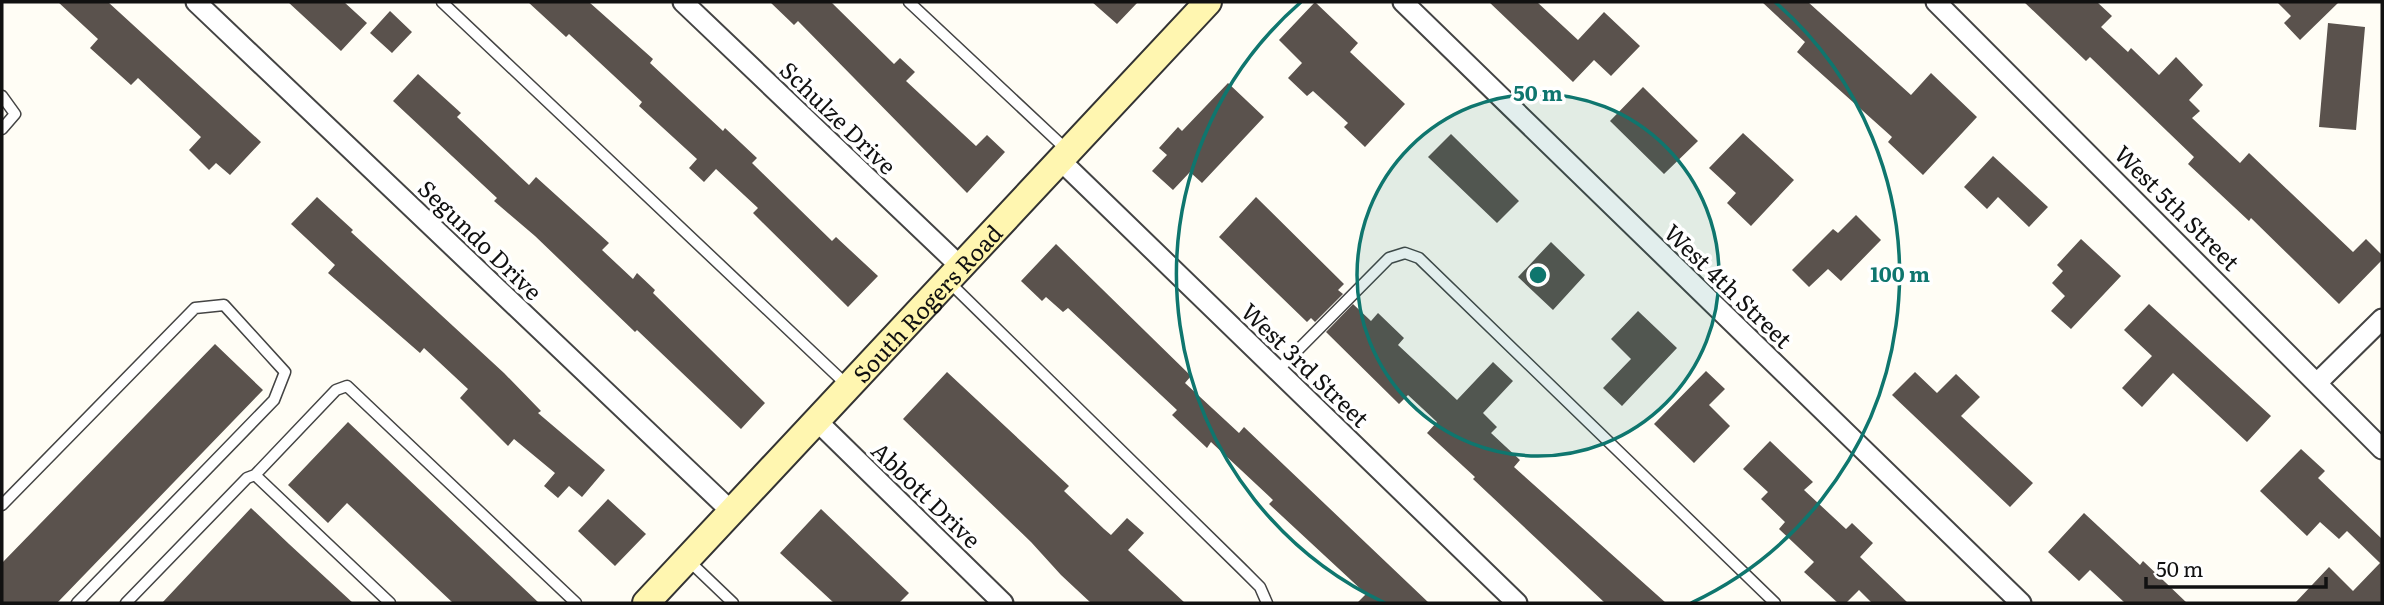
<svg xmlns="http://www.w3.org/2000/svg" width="2384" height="605" font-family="Literata,serif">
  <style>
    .building { fill: #5a524d }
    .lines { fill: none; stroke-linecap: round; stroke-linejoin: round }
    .lane-casing { stroke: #444; stroke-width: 13 }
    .street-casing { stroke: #444; stroke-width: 23 }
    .secondary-casing { stroke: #333; stroke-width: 30 }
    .lane { stroke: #fff; stroke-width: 10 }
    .street { stroke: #fff; stroke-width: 19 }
    .secondary { stroke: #fff6b0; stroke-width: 26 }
    .ring { fill: none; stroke: #0f766e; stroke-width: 3.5 }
    .labels { text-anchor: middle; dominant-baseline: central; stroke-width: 7; stroke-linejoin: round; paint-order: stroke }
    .street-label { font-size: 23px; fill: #111; stroke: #fff }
    .centre { fill: #0f766e; stroke: #fff; stroke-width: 3.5 }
    .ring-label { font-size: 21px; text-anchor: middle; font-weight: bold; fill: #0f766e; stroke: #fff; stroke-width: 7; stroke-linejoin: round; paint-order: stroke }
  </style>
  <rect width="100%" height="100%" fill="#fffdf5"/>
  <!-- building -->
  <path class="building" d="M58,2H108L261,142L230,175L216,163L209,170L189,150L201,137L138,78L131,85L90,48L98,39Z
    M288,2H344L367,23L341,51Z
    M528,2H589L653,59L650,63L723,131L725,128L757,158L752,163L832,241L836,237L878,276L848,307L753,213L758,208L716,169L704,182L689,168L697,159L639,106L642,102L569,34L566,37Z
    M770,2H831L894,64L900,58L915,72L906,81L976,146L987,135L1005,152L967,193L798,21L794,25Z
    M1092,2H1138L1117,24Z
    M1315,2L1358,43L1350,52L1405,104L1365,147L1344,127L1348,123L1313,91L1307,96L1288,78L1302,63L1279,40Z
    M1489,2H1537L1578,40L1604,12L1640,46L1611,76L1594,60L1573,82Z
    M1762,2H1808L1911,95L1931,73L1977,117L1923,175L1888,142L1892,137L1797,52L1805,42Z
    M2024,2H2097L2112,16L2101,27L2128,52L2131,48L2159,75L2176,57L2203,85L2189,100L2200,111L2192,118L2240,163L2249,153L2353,252L2366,239L2382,255V260L2339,304L2251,218L2249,221L2188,164L2194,157L2090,57L2086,61Z
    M2277,2H2339L2300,40L2284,23L2291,16Z
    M390,11L412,32L392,53L370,33Z
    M2328,23L2365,27L2356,130L2319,127Z
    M418,74L461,113L457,117L529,185L536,177L609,243L602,250L633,279L637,273L655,290L653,293L765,403L741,429L637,330L635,332L535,236L494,201L497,198L393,101Z
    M1228,83L1264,117L1202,183L1190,172L1173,190L1152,171L1167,155L1159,148L1178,127L1182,131Z
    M1643,87L1698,141L1664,174L1610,121Z
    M1743,133L1794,180L1751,226L1727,203L1736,193L1709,168Z
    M1451,134L1519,201L1497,223L1428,157Z
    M1993,156L2048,207L2029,227L1998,197L1987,209L1964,187Z
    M317,197L353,230L351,232L504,373L541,411L538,413L605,470L582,497L569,486L558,498L544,486L555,473L514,439L508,446L460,398L468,389L424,348L420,353L328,273L335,265L291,224Z
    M1256,197L1344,284L1338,290L1343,294L1315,322L1311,318L1307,322L1219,237Z
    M1856,215L1881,240L1841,281L1828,269L1809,287L1792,270L1833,229L1838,233Z
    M2081,239L2121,276L2071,329L2051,311L2065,296L2052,283L2063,271L2057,265Z
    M1551,242L1585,275L1553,310L1518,277Z
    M1056,244L1191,376L1185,383L1239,433L1244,427L1429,603H1357L1366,594L1269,504L1273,500L1211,442L1207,448L1172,415L1177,410L1068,308L1063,312L1046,297L1042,301L1021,281Z
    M1353,304L1371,321L1378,313L1404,338L1398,345L1457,400L1493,362L1513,381L1483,413L1497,427L1491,433L1520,460L1514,467L1666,603H1605L1473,479L1475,477L1427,433L1437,422L1408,395L1399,404L1326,332Z
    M2149,304L2271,416L2247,442L2173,373L2142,407L2122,388L2152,356L2124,330Z
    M1638,311L1677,348L1622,406L1603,388L1631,359L1611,339Z
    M215,344L263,390L57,603H2V563Z
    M1706,371L1725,389L1709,405L1730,426L1694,463L1654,424Z
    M947,372L1069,486L1064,491L1104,529L1111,535L1127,518L1144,533L1128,550L1185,603H1091L1061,575L1031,542L903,419Z
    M1915,372L1937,393L1956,374L1980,397L1961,416L2033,483L2010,507L1892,395Z
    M348,422L539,603H453L347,503L328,523L288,485Z
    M1770,441L1813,482L1804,490L1846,529L1852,523L1873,543L1860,557L1908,603H1872L1859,590L1846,603H1838L1804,572L1814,562L1779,529L1785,522L1761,499L1768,492L1743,469Z
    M2301,449L2325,471L2318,478L2382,539V603H2295L2329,567L2353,591L2380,563L2347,531L2339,539L2320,522L2307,536L2260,491Z
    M608,499L646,534L615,566L578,531Z
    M251,508L289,544L353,603H162Z
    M821,509L909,593L899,603H834L780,553Z
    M2084,513L2140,565L2143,561L2187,603H2125L2090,570L2079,581L2048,552Z"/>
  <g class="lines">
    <!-- lane casing -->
    <g class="lane-casing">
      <path id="lane" d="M442,2L848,386
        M909,2L1068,151
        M2,96L15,114L2,129
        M948,281L1241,568L1260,587L1267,603
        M1277,371L1389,258L1405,253L1419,258L1775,603
        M255,475L336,390L347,386L576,603
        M2,505L195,308L224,305L285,372L274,400L77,603
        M688,560L733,603
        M126,603L247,478L255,475L390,603"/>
    </g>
    <!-- street casing -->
    <g class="street-casing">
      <path id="street" d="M196,2L733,513
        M683,2L961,267
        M1403,2L2021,603
        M1936,2L2382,449
        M1060,160L1517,603
        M2317,383L2382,319
        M817,421L1003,603"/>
    </g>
    <!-- secondary casing -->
    <g class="secondary-casing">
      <g id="secondary">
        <path id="s1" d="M646,603L1208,2"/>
      </g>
    </g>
    <!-- lane -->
    <use href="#lane" class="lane"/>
    <!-- street -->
    <use href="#street" class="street"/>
    <!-- secondary -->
    <use href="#secondary" class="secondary"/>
  </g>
  <!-- distance rings -->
  <circle cx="1538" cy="275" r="181" fill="#0f766e" fill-opacity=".12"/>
  <g class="ring">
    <circle cx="1538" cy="275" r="181"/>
    <path d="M1385 603A362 362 0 0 1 1301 2M1775 2A362 362 0 0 1 1691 603"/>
  </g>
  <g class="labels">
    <!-- street labels -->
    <g class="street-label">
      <text transform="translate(839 117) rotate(44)">Schulze Drive</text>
      <text transform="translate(2178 207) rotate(45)">West 5th Street</text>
      <text transform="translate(481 239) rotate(44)">Segundo Drive</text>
      <text transform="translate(1729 285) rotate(44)">West 4th Street</text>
      <text stroke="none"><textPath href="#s1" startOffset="411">South Rogers Road</textPath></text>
      <text transform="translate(1306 364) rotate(44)">West 3rd Street</text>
      <text transform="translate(927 494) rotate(44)">Abbott Drive</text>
    </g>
  </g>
  <circle cx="1538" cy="275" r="10" class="centre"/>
  <g class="ring-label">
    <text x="1538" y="101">50 m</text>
    <text x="1900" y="282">100 m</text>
  </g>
  <!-- border -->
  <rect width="2384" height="605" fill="none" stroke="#111111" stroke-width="7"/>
  <!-- scale -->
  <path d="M2146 577v10h180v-10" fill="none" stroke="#111111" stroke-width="3.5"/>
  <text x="2156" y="577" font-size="21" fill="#111111" stroke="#ffffff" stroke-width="5" paint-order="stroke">50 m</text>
</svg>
